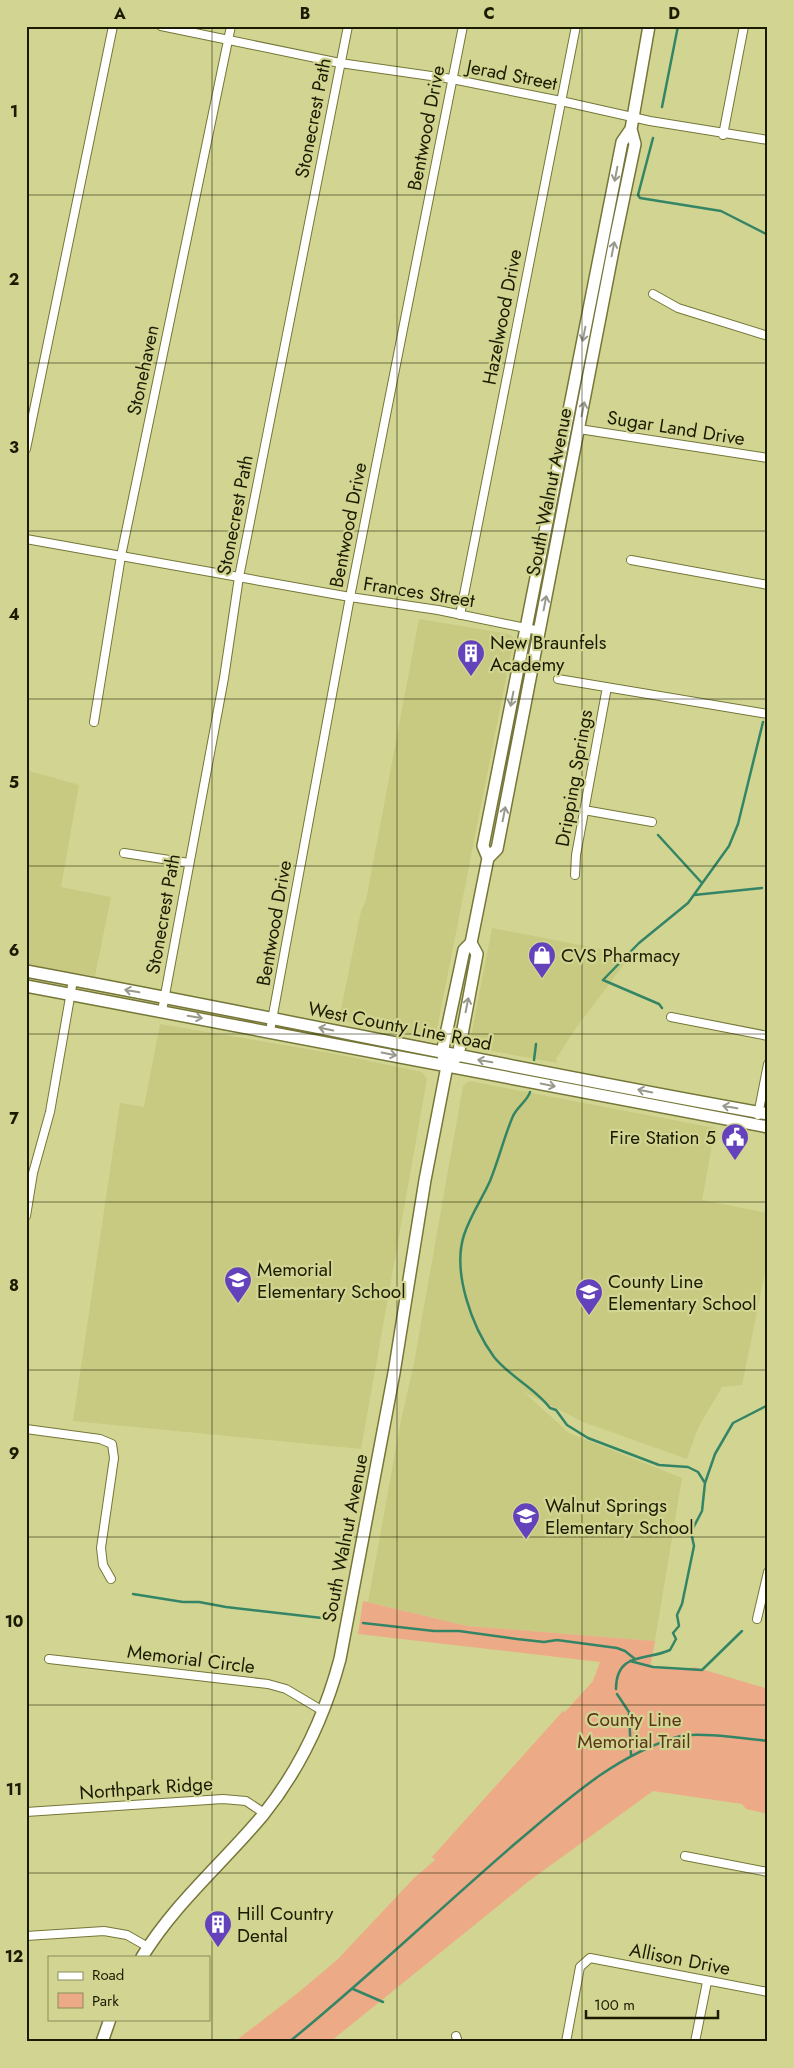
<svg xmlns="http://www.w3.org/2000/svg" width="794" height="2068" font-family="Jost,sans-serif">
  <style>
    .built { fill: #c7ca80 }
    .green { fill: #ecab86 }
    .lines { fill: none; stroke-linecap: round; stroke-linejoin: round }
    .stream { stroke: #348566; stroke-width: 2.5 }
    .street-casing { stroke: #757637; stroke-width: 10 }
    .secondary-casing { stroke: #757637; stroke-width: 14 }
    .street { stroke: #fff; stroke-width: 8 }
    .secondary { stroke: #fff; stroke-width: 11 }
    .oneway { stroke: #98988d }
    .grid { fill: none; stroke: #1b1b02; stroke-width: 1; stroke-opacity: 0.55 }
    .labels { text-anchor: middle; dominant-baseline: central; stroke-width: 4.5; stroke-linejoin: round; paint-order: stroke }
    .street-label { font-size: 19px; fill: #1b1b02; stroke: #d2d592 }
    .poi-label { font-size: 19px; fill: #1b1b02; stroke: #d2d592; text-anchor: start }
    .park-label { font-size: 19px; fill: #5c331b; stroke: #d2d592 }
    .neatline { fill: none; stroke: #1b1b02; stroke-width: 2 }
    .grid-label { font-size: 16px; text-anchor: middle; font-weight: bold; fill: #1b1b02 }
  </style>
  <rect width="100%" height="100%" fill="#d2d592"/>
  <!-- built -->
  <path class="built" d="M419,619L509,634L514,638L436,1034L429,1038L339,1020L361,911L366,900Z
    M26,770L79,785L61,887L111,897L95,976L26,964Z
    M492,928L631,955L576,1028L556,1059L557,1063L476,1048L470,1041Z
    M160,1024L336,1054L422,1072L427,1079L361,1449L73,1421L120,1103L144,1107Z
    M469,1081L715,1128L702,1200L768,1213V1258L742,1385L722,1387L698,1428L687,1459L583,1422L524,1392L569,1433L682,1478L655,1641L467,1626L368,1602L401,1420L414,1363L463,1086Z"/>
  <!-- green -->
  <path class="green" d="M363,1601L467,1626L655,1641L650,1668L682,1670L695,1667L768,1689V1814L746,1809L742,1804L653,1791L529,1881L330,2042H234L294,1996L337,1960L414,1878L435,1860L432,1857L563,1711L565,1712L593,1681L600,1662L358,1634Z"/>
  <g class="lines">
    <!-- stream -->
    <path class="stream" d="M662,107L678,26
      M653,138L638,195L640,198L721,211L768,235
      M658,835L701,882
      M694,895L762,888
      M662,1008L659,1004L603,980L639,943L688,903L729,846L738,824L763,722
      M534,1060L536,1044
      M530,1092C528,1100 517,1107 513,1116C504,1137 499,1159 490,1181C482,1199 470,1216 464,1235C452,1272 472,1327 494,1357C510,1377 535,1388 550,1408L556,1410L567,1425L588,1438L659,1465L688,1467L698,1472L705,1483
      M133,1594L183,1602H199L226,1607L331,1619
      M363,1623L434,1631H459L517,1639L544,1642L557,1640L617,1648L625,1651L635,1659
      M630,1661L653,1667L702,1670L742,1631
      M616,1689C616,1651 647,1661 670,1650L676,1639L673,1633L679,1626L677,1615L682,1604L694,1546L691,1532L702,1511L705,1483L715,1454L733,1423L768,1405
      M617,1694L629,1712L631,1755
      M353,1989L383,2002
      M289,2042C368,1978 440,1908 517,1842C567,1800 614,1756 677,1737C695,1731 748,1739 768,1741"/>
    <!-- street casing -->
    <g class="street-casing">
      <path id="street" d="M161,26L340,63L452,79L561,101L650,121L768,140
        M723,135L744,26
        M653,294L678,308L768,336
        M579,429L768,458
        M26,449L113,26
        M26,539L350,597L438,610L540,631
        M631,560L768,585
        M460,615L576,26
        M558,679L768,714
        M94,722L121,556L231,26
        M584,810L652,822
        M124,853L189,863
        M575,875L576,855L607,687
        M162,1011L224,678L239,577L348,26
        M671,1017L768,1036
        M270,1031L350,597L463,26
        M758,1115L768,1064
        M26,1216L33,1173L50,1112L73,980
        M26,1429L100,1439L112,1444L114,1458L101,1548L103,1565L111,1579
        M757,1619L768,1572
        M49,1659L268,1684L286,1689L323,1711
        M26,1812L223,1799L246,1801L264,1813
        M685,1856L768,1872
        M26,1936L104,1931L127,1935L148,1947
        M456,2036L458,2042
        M566,2042L580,1967L590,1958L768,1992
        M695,2042L707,1982"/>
    </g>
    <!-- secondary casing -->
    <g class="secondary-casing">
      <path id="secondary" d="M488,858L497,849L615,240L635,144L631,129L649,26
        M26,971C274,1017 520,1070 768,1114
        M26,986L768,1127
        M452,1061L458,1056L477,954L471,943
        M142,1957C175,1903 223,1863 263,1815C300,1769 325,1715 340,1659L394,1373L425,1180L447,1066L442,1053L464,950L471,943L488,858L483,846L622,142L631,129
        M102,2042L110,2019"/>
    </g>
    <!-- street -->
    <use href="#street" class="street"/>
    <!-- secondary -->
    <use href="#secondary" class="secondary"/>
  </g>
  <!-- one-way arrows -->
  <defs><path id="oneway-shaft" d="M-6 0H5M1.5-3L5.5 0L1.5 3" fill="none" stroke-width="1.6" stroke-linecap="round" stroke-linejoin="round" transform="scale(1.25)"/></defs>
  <g class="oneway">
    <use href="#oneway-shaft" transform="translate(616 174) rotate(101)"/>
    <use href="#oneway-shaft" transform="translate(613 249) rotate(-79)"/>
    <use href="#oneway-shaft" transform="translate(584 334) rotate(101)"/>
    <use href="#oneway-shaft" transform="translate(583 409) rotate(-79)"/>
    <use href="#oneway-shaft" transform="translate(545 603) rotate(-79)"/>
    <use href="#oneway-shaft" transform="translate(512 699) rotate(101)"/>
    <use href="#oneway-shaft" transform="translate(504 814) rotate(-79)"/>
    <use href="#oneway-shaft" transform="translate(132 991) rotate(-170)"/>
    <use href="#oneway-shaft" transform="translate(467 1005) rotate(-79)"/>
    <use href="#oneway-shaft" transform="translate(195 1017) rotate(10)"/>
    <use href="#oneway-shaft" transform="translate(326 1029) rotate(-168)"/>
    <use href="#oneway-shaft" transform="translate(389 1054) rotate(11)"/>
    <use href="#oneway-shaft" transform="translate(485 1061) rotate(-170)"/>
    <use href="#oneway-shaft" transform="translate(548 1085) rotate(11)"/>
    <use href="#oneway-shaft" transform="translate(645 1091) rotate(-169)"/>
    <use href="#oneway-shaft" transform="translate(730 1107) rotate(-170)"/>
  </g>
  <!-- grid -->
  <path class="grid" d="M212,26V2042M397,26V2042M582,26V2042M26,195H768M26,363H768M26,531H768M26,699H768M26,866H768M26,1034H768M26,1202H768M26,1370H768M26,1537H768M26,1705H768M26,1873H768"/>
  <!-- icons -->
  <defs>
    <g id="building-pin" transform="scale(1.4375)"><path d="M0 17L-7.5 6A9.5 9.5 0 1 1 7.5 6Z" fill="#6342bb" stroke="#d2d592"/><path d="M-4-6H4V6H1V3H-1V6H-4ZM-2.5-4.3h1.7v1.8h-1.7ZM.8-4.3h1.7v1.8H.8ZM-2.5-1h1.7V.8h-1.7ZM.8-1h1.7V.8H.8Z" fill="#fff"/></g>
    <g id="shop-pin" transform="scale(1.4375)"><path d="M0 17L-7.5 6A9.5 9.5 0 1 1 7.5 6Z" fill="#6342bb" stroke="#d2d592"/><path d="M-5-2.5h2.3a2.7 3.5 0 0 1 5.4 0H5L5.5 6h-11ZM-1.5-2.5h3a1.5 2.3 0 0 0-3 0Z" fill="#fff"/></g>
    <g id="civic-pin" transform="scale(1.4375)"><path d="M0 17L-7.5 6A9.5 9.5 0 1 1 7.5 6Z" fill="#6342bb" stroke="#d2d592"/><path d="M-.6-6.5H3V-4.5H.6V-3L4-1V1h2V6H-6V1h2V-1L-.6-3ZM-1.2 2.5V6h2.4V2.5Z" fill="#fff"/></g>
    <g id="school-pin" transform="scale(1.4375)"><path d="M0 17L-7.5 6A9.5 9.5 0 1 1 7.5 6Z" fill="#6342bb" stroke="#d2d592"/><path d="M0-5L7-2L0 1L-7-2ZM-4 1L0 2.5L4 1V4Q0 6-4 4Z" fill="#fff"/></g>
  </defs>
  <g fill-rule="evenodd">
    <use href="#building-pin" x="471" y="653"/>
    <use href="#shop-pin" x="542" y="955"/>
    <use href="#civic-pin" x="735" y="1137"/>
    <use href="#school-pin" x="238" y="1280"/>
    <use href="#school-pin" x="589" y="1292"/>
    <use href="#school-pin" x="526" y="1516"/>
    <use href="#building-pin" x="218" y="1924"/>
  </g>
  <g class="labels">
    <!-- street labels -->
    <g class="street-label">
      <text transform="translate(512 75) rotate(11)">Jerad Street</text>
      <text transform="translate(313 118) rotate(-79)">Stonecrest Path</text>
      <text transform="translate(426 128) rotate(-79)">Bentwood Drive</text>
      <text transform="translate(502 317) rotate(-79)">Hazelwood Drive</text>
      <text transform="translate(143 370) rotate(-78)">Stonehaven</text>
      <text transform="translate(676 428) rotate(9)">Sugar Land Drive</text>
      <text transform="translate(549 492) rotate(-79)">South Walnut Avenue</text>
      <text transform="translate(235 515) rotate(-79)">Stonecrest Path</text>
      <text transform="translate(348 525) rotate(-79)">Bentwood Drive</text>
      <text transform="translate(419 592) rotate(9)">Frances Street</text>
      <text transform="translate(574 778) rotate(-80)">Dripping Springs</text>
      <text transform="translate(163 914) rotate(-80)">Stonecrest Path</text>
      <text transform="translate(274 923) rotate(-80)">Bentwood Drive</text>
      <text transform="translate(400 1026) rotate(11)">West County Line Road</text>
      <text transform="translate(345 1538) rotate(-79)">South Walnut Avenue</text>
      <text transform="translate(191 1659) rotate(7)">Memorial Circle</text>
      <text transform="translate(146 1788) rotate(-4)">Northpark Ridge</text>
      <text transform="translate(680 1959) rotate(11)">Allison Drive</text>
    </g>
    <!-- poi labels -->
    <g class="poi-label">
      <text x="490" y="642">New Braunfels<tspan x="490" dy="22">Academy</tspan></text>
      <text x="561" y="955">CVS Pharmacy</text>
      <text x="716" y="1137" text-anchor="end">Fire Station 5</text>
      <text x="257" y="1269">Memorial<tspan x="257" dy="22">Elementary School</tspan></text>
      <text x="608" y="1281">County Line<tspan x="608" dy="22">Elementary School</tspan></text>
      <text x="545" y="1505">Walnut Springs<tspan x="545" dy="22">Elementary School</tspan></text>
      <text x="237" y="1913">Hill Country<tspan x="237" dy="22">Dental</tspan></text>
    </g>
    <!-- park labels -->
    <g class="park-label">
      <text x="634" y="1719">County Line<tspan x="634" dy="22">Memorial Trail</tspan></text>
    </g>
  </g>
  <!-- border -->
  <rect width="794" height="2068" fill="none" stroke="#d2d592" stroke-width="55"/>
  <!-- legend -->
  <rect x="48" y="1956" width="162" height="65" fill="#d2d592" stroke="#898b58"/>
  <rect x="58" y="1972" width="25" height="8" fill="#ffffff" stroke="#898b58"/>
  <text x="92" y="1980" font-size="15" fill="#1b1b02">Road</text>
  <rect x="58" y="1993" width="25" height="15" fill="#ecab86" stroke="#898b58"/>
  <text x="92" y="2006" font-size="15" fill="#1b1b02">Park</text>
  <!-- scale -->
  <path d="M586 2010v8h132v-8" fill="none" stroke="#1b1b02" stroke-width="2.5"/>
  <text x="594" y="2010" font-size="15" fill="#1b1b02" stroke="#d2d592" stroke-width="4" paint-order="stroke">100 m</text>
  <rect x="28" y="28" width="738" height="2012" class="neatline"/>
  <g class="grid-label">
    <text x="120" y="19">A</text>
    <text x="305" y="19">B</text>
    <text x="489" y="19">C</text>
    <text x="674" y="19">D</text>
    <text x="14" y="117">1</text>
    <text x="14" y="285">2</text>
    <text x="14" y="453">3</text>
    <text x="14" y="620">4</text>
    <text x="14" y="788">5</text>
    <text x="14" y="956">6</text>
    <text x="14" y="1124">7</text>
    <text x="14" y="1291">8</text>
    <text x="14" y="1459">9</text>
    <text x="14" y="1627">10</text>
    <text x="14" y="1795">11</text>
    <text x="14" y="1962">12</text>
  </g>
</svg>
